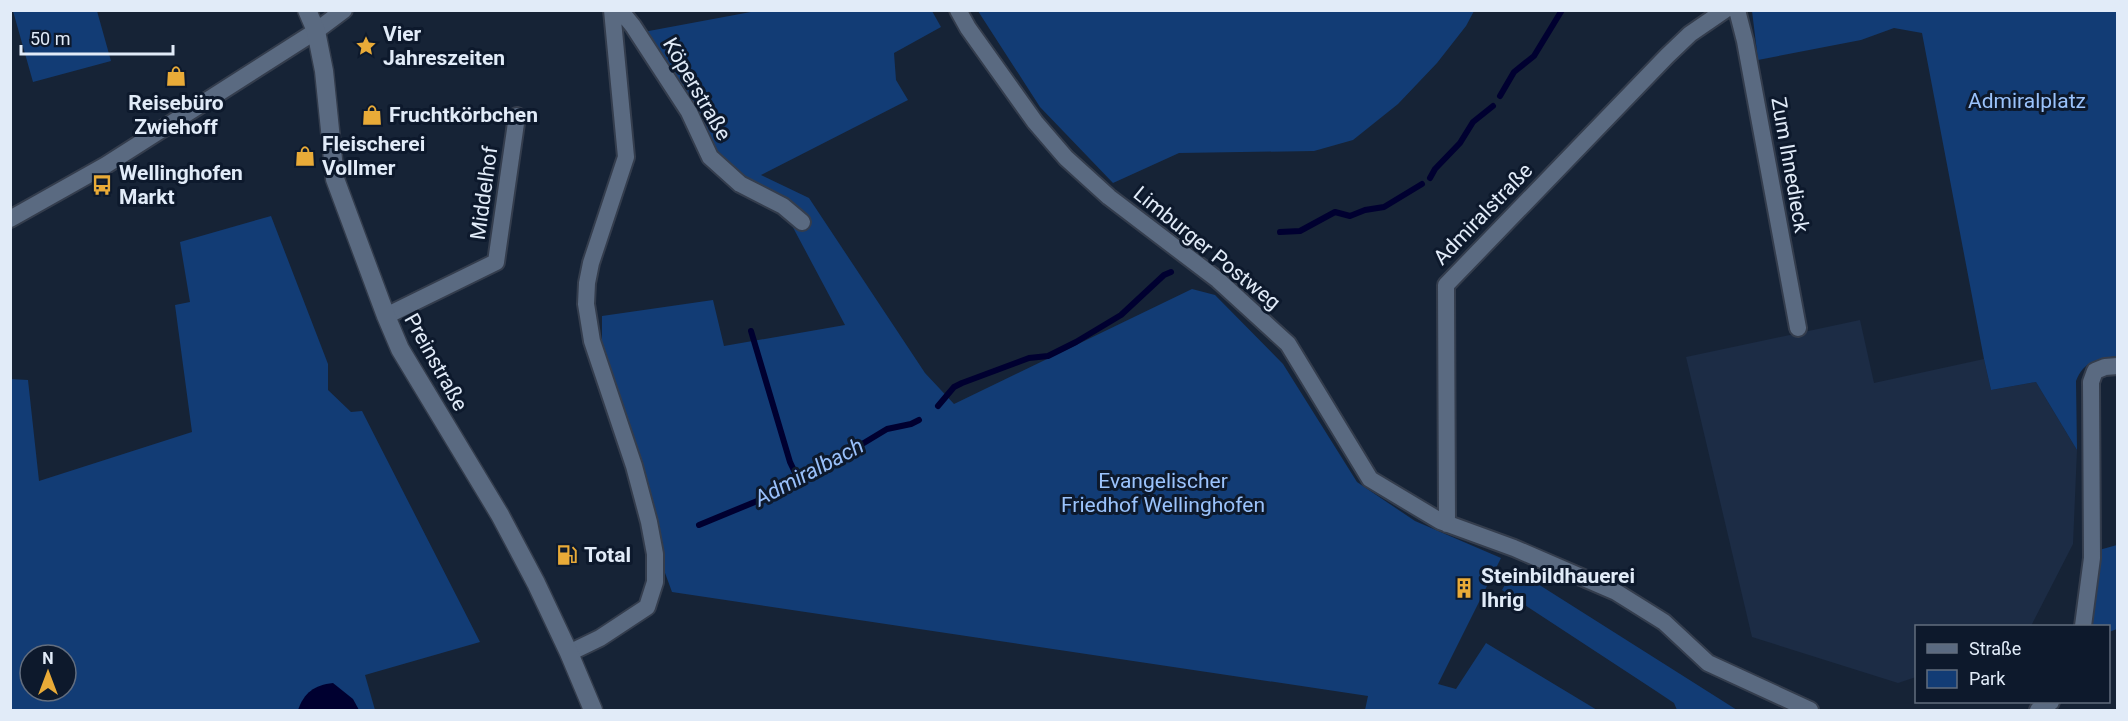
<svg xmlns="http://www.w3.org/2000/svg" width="2128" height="721" font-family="Roboto,sans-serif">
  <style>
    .built { fill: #1c2c45 }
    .green { fill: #123c75; fill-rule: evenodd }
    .water { fill: #000030 }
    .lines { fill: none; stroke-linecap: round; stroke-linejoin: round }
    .stream { stroke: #000030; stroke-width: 6 }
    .minor-casing { stroke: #343d4d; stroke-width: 20 }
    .tertiary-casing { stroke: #343d4d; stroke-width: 21 }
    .minor { stroke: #5a6a81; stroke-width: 16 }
    .tertiary { stroke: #5a6a81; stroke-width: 18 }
    .labels { text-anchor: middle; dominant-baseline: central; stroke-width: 6; stroke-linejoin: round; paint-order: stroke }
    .poi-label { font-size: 21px; font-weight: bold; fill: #e1ebf8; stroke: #0d192c; text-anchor: start }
    .street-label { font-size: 21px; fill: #e1ebf8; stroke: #0d192c }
    .park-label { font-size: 21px; fill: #9bc3fc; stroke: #0d192c }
    .water-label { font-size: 22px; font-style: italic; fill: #99c0fa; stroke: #0d192c }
  </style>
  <rect width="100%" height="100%" fill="#162336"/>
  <!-- built -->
  <path class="built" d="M1860,320L1874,383L1984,359L1991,390L2036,382L2077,450L2073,544L2031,626H1916V677L1898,683L1752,637L1686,357Z"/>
  <!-- green -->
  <path class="green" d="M13,11H97L111,61L33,82Z
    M756,11H932L941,27L894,53L896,80L908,100L761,175L809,198L925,373L954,404L1192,289L1215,295L1283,364L1357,482L1415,521L1501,558L1438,684L1456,689L1486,643L1597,710H1365L1368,696L672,592L653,540L602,358V316L713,300L724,346L845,325L780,203L713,156L638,33Z
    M978,11H1474L1466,26L1437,63L1398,104L1353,140L1314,151L1179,153L1113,183L1040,107Z
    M1752,11H2117V356C2097,359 2084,361 2076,381L2077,450L2036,382L1991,390L1984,359L1922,33L1894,28L1861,40L1758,60Z
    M271,216L328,364V390L351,412L362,411L480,642L365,675L375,710H11L10,379L28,380L39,481L192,432L175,305L190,302L180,242ZM30,655H66V691H30Z
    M2117,545V629L2109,632L2108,626H2088L2099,550Z
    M1514,569L1737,710H1739H1677L1674,703L1656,691L1502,590Z"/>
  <!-- water -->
  <path class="water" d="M333,683L353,699L359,710H298C304,693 314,685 333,683Z"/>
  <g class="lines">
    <!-- stream -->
    <path class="stream" d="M1500,96L1514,72L1534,56L1562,10
      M1430,178L1435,169L1460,143L1473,122L1493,106
      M1280,232L1300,231L1335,212L1350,216L1365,210L1384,207L1422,184
      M751,331L790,462L799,481
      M938,406L954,387L962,383L1029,358L1048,356L1076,342L1121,315L1164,275L1171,272
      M699,525L791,487L887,429L911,424L919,420"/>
    <!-- minor casing -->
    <g class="minor-casing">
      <path id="minor" d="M620,10L633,26L689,112L710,157L740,184L783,206L802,222
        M958,10L968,28L1035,122L1066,158L1109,197L1218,280L1288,344L1370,479L1440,521L1514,548L1616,592L1664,622L1708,663L1810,710
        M1737,10L1745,41L1798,328
        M10,219L106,165L316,31L344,10
        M386,316L496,262L517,116
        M1447,524L1446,285L1667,56L1690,34L1725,10
        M2083,626L2092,558L2091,382L2095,371L2105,367L2118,366
        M569,653L600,638L647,607L655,582V554L649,522L634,466L592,341L586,304L587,283L591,263L626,157L612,10
        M2038,710L2051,702"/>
    </g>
    <!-- tertiary casing -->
    <g class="tertiary-casing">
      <path id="tertiary" d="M307,10L316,31L324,71L335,179L386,316L400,349L500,515L536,583L569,653L593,710"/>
    </g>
    <!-- minor -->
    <use href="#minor" class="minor"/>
    <!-- tertiary -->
    <use href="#tertiary" class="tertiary"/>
  </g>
  <!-- icons -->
  <defs>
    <g id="sight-bare" transform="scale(1.62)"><path d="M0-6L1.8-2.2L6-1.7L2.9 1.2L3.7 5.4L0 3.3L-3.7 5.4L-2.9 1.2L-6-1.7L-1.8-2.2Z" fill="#e9ab38" stroke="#0d192c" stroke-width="2.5" paint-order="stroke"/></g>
    <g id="shop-bare" transform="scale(1.62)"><path d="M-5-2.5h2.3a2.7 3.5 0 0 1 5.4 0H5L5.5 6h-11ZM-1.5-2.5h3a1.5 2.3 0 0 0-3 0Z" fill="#e9ab38" stroke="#0d192c" stroke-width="2.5" paint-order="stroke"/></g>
    <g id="bus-bare" transform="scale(1.62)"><path d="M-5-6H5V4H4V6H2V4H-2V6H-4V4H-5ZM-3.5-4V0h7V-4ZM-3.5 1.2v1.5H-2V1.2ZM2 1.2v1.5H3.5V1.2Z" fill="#e9ab38" stroke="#0d192c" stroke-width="2.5" paint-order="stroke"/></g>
    <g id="fuel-bare" transform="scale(1.62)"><path d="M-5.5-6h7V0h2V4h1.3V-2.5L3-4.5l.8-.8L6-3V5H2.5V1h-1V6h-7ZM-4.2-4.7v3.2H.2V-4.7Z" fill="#e9ab38" stroke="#0d192c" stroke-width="2.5" paint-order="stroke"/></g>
    <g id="building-bare" transform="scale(1.62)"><path d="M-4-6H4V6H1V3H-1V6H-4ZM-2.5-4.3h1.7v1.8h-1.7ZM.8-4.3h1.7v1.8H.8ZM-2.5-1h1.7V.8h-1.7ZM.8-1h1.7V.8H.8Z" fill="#e9ab38" stroke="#0d192c" stroke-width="2.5" paint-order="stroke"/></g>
  </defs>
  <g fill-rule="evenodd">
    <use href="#sight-bare" x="366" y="46"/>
    <use href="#shop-bare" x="176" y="76"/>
    <use href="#shop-bare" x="372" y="115"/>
    <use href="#shop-bare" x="305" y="156"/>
    <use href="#bus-bare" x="102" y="185"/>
    <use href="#fuel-bare" x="567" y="555"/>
    <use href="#building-bare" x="1464" y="588"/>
  </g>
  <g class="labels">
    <!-- poi labels -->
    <g class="poi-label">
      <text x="383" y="34">Vier<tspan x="383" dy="24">Jahreszeiten</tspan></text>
      <text x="176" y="103" text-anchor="middle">Reisebüro<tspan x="176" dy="24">Zwiehoff</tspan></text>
      <text x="389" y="115">Fruchtkörbchen</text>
      <text x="322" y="144">Fleischerei<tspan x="322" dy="24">Vollmer</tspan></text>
      <text x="119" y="173">Wellinghofen<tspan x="119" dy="24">Markt</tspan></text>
      <text x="584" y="555">Total</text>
      <text x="1481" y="576">Steinbildhauerei<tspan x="1481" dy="24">Ihrig</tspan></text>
    </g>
    <!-- street labels -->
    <g class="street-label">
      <text transform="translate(697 89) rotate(60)">Köperstraße</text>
      <text transform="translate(1790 165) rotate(80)">Zum Ihnedieck</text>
      <text transform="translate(484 193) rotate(-82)">Middelhof</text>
      <text transform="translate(1483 214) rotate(-46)">Admiralstraße</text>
      <text transform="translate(1207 248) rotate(39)">Limburger Postweg</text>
      <text transform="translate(436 362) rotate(61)">Preinstraße</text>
    </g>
    <!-- park labels -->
    <g class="park-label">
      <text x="2027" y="101">Admiralplatz</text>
      <text x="1163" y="481">Evangelischer<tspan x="1163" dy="24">Friedhof Wellinghofen</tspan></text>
    </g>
    <!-- water labels -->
    <g class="water-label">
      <text transform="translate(809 472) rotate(-28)">Admiralbach</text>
    </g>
  </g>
  <!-- border -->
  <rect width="2128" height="721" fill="none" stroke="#e1ebf8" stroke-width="24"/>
  <!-- legend -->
  <rect x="1915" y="625" width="195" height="78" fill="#0d192c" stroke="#626d7e" stroke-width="1.5"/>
  <rect x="1927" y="644" width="30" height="9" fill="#5a6a81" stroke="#626d7e" stroke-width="1.5"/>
  <text x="1969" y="655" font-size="18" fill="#e1ebf8">Straße</text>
  <rect x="1927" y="670" width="30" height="18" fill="#123c75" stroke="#626d7e" stroke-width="1.5"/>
  <text x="1969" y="685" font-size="18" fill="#e1ebf8">Park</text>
  <!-- north arrow -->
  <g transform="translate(48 673)"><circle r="28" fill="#0d192c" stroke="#626d7e" stroke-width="1.5"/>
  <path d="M0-4.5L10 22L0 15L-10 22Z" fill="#e9ab38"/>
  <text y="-9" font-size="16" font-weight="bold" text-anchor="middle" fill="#e1ebf8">N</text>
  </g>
  <!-- scale -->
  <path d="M21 45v9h152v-9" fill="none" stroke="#e1ebf8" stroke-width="3"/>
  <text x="30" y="45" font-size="18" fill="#e1ebf8" stroke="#0d192c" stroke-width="4.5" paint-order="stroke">50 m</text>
</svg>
